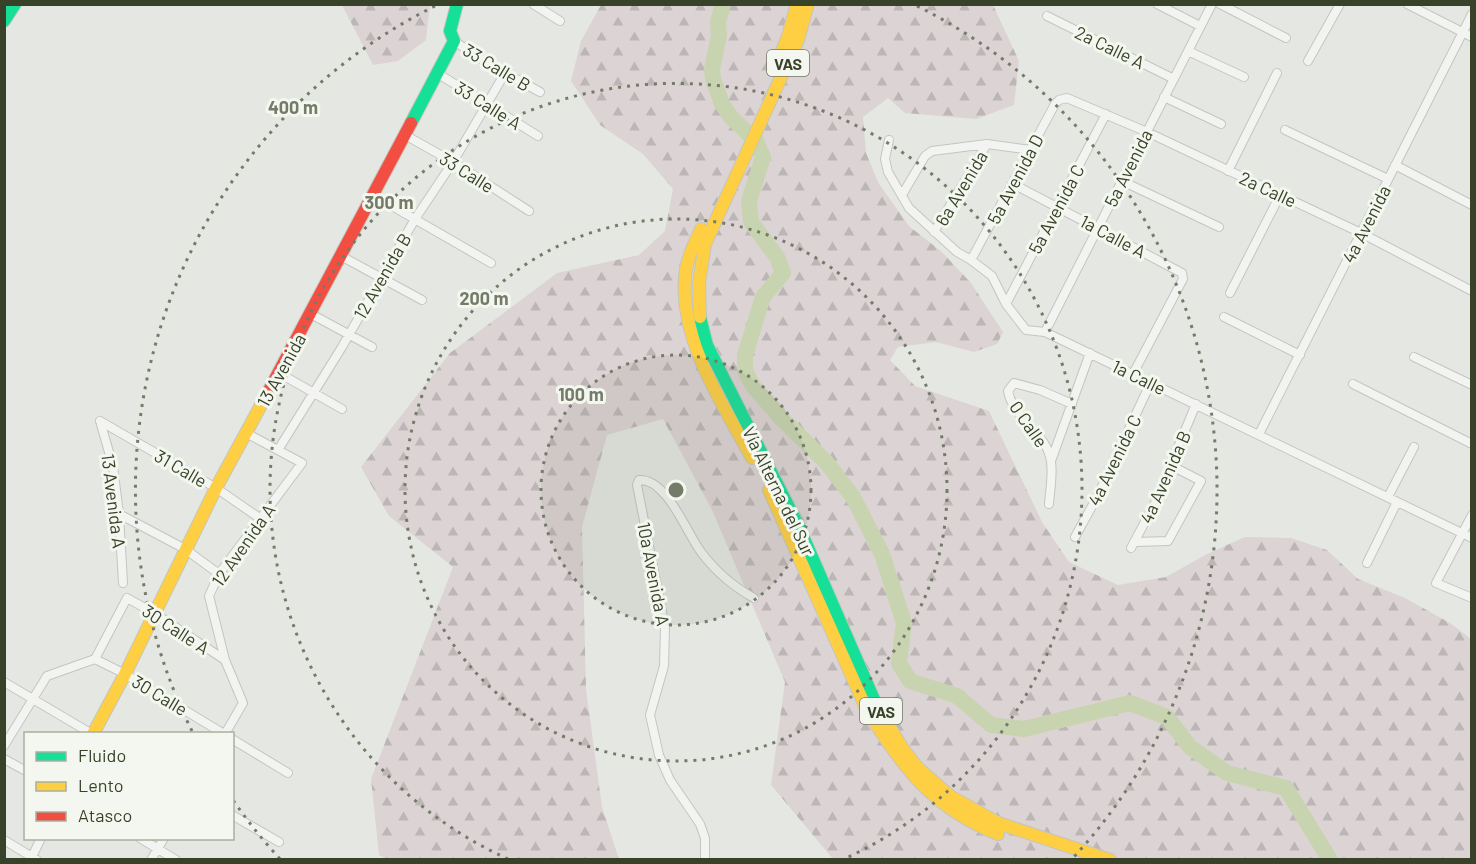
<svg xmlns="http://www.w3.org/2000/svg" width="1476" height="864" font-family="Barlow,sans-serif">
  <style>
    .forest { fill: url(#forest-firs) }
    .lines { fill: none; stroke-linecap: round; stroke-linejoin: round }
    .river { stroke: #c8d4af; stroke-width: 16 }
    .street-casing { stroke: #c3c6c0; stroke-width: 10 }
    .fast-casing { stroke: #c3c6c0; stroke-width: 14 }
    .slow-casing { stroke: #c3c6c0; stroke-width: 14 }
    .jam-casing { stroke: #c3c6c0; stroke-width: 14 }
    .street { stroke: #f3f4f2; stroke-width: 8 }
    .fast { stroke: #16e098; stroke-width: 12 }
    .slow { stroke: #ffcf43; stroke-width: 12 }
    .jam { stroke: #f24e42; stroke-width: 12 }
    .ring { fill: none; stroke: #747c69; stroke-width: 3; stroke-dasharray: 3 6 }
    .labels { text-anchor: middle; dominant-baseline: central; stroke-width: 6; stroke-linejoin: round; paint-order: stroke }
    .shield { fill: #f4f7ef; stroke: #707864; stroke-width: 1.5 }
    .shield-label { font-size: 16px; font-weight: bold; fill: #374228 }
    .street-label { font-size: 18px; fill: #374228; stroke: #f4f7ef }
    .centre { fill: #747c69; stroke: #f4f7ef; stroke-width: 3 }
    .ring-label { font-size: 18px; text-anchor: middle; font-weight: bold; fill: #747c69; stroke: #f4f7ef; stroke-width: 6; stroke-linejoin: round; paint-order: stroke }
  </style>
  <defs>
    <pattern id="forest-firs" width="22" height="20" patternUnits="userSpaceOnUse" patternTransform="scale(1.5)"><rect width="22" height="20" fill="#dcd3d4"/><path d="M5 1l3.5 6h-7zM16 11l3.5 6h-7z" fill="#bdb6b6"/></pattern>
  </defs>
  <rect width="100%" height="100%" fill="#e5e8e2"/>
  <!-- forest -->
  <path class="forest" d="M342,5H430L426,40L398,61L373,65Z
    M601,5H993L1019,61L1014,105L976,119L905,113L888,98L863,117L866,153L879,184L910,227L941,251L971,283L1003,332L997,344L974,352L936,342L898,347L890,360L915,386L989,411L1042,522L1069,562L1118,585L1166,577L1207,554L1245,537L1291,538L1327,550L1358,579L1405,598L1450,623L1471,639V859H833L771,785L785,682L712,510L663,419L607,435L582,527L586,689L602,807L619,859H386L379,855L371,779L453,567L389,516L361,467L450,353L557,273L639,255L665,231L673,189L643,154L600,125L571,81L581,41Z"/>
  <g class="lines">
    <!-- river -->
    <path class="river" d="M723,4L718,22L719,35L712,69L713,79L722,104L731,117L756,141L763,157L749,201L751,222L777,257L783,273L763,297L745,355V371L753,386L780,417L826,462L853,497L882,554L904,623L899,663L910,681L957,696L991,725L1024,729L1130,703L1167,717L1190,747L1227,773L1286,788L1330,860"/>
    <!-- street casing -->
    <g class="street-casing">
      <path id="street" d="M533,4L560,21
        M1157,4L1200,26
        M1220,4L1286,38
        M1407,4L1472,37
        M1047,16L1174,79
        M454,41L489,64L540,92
        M1188,51L1244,77
        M1308,61L1340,4
        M437,73L538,136
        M1164,97L1221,124
        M1285,130L1388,179
        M405,135L453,162L529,211
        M889,140L885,159L888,172L909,208L957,252L971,260L992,276L1006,304L1026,330L1045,332L1472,538
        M1395,165L1472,205
        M1228,171L1277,73
        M1122,181L1219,227
        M1013,184L1182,273L1183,279L1133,374
        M373,195L491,263
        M902,195L925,156L932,151L987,144L1031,150
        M934,232L987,144
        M341,256L422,300
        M971,260L1055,104L1059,100L1067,98L1147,132L1361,233L1472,291
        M1230,293L1280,195
        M1006,304L1106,114
        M311,314L372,347
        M1224,317L1300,355
        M1045,332L1212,4
        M1414,357L1472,385
        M279,373L342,409
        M1353,384L1472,444
        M100,421L216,488L261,519
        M100,421L113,466L119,514L123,583
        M1259,434L1472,14
        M278,450L342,347L415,219L453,162L505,73
        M1051,461L1090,353
        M1388,497L1414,447
        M1049,504C1050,490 1053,475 1051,462C1048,433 1013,419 1008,391L1014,383L1040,390L1072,404
        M119,514L185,549L219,574
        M1472,515L1436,583L1472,598
        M1075,537L1097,497L1151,382
        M1136,542L1168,541L1201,481L1172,466
        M1131,548L1154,505L1196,404
        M1367,563L1397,502
        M95,659L125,674L224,734
        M4,682L92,734
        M225,734L243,703L225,660L209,596L219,574L302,463L246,433
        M232,739L288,773
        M4,746L47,676L95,659L127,598L154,613L225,660
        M4,759L26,771
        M232,815L279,842
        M140,838L176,860
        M4,840L37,860
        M31,859L41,838
        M151,860L164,838
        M705,860V838L700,824L670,780L659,755L650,715L664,666L665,627L637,485L639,480C667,478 687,534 701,552C716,572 732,586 754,598"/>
    </g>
    <!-- fast casing -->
    <g class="fast-casing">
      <path id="fast" d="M4,21L15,4
        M411,123L454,41L450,31L457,4
        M700,317L707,345L799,527L876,704L887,723"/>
    </g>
    <!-- slow casing -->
    <g class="slow-casing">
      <path id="slow" d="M775,69L788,36L797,4
        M701,229C694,244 686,261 685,277C680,342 723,404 752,458
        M700,317L699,283L705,244L798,40L808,4
        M769,490L866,708C901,766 933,808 998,834
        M887,723L903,749L917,767L950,796L998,823L1110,860
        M93,734L125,674L216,488L266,396"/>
    </g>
    <!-- jam casing -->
    <g class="jam-casing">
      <path id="jam" d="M266,396L411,123"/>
    </g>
    <!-- street -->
    <use href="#street" class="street"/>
    <!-- fast -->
    <use href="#fast" class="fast"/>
    <!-- slow -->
    <use href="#slow" class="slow"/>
    <!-- jam -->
    <use href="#jam" class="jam"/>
  </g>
  <!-- distance rings -->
  <circle cx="676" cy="490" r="135" fill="#747c69" fill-opacity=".12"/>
  <g class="ring">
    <circle cx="676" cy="490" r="135"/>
    <circle cx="676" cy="490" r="271"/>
    <path d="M508 859A406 406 0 1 1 844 859"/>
    <path d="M280 859A541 541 0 0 1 233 800M192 731A541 541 0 0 1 435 6M917 6A541 541 0 0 1 1072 859"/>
  </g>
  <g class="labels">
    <!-- shield labels -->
    <g class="shield">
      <rect x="767" y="50" width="42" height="26" rx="4.5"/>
      <rect x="860" y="698" width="42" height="26" rx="4.5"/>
    </g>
    <g class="shield-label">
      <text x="788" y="63">VAS</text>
      <text x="881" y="711">VAS</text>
    </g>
    <!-- street labels -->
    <g class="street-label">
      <text transform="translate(1110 47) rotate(26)">2a Calle A</text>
      <text transform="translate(497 67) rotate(31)">33 Calle B</text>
      <text transform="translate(488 105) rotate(32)">33 Calle A</text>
      <text transform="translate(1128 168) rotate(-63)">5a Avenida</text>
      <text transform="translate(467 172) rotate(32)">33 Calle</text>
      <text transform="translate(1015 179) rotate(-62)">5a Avenida D</text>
      <text transform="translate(961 188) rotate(-59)">6a Avenida</text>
      <text transform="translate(1268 189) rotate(25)">2a Calle</text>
      <text transform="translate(1056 209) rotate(-62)">5a Avenida C</text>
      <text transform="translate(1366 224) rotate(-63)">4a Avenida</text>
      <text transform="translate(1113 236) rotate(28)">1a Calle A</text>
      <text transform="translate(382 276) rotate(-60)">12 Avenida B</text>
      <text transform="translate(281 370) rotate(-61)">13 Avenida</text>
      <text transform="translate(1139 377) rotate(26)">1a Calle</text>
      <text transform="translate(1029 424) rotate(55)">0 Calle</text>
      <text transform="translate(1114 460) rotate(-64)">4a Avenida C</text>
      <text transform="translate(181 468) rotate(30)">31 Calle</text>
      <text transform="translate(1165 477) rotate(-66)">4a Avenida B</text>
      <text transform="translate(779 491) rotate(64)">Vía Alterna del Sur</text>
      <text transform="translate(114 501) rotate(83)">13 Avenida A</text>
      <text transform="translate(243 545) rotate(-55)">12 Avenida A</text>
      <text transform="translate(654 574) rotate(79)">10a Avenida A</text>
      <text transform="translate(176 629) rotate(33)">30 Calle A</text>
      <text transform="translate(160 695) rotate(31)">30 Calle</text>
    </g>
  </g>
  <circle cx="676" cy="490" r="9" class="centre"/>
  <g class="ring-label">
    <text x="293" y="114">400 m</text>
    <text x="389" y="209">300 m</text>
    <text x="484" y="305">200 m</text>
    <text x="581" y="401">100 m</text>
  </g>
  <!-- border -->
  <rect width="1476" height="864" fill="none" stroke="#374228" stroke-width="12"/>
  <!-- legend -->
  <rect x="24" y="732" width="210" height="108" fill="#f4f7ef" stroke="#a8af9f" stroke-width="1.5"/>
  <rect x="36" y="752" width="30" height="9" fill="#16e098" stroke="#a8af9f" stroke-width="1.5"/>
  <text x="78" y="762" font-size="18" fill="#374228">Fluido</text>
  <rect x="36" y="782" width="30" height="9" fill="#ffcf43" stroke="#a8af9f" stroke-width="1.5"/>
  <text x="78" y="792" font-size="18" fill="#374228">Lento</text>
  <rect x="36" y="812" width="30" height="9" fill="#f24e42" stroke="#a8af9f" stroke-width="1.5"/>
  <text x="78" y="822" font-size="18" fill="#374228">Atasco</text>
</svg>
